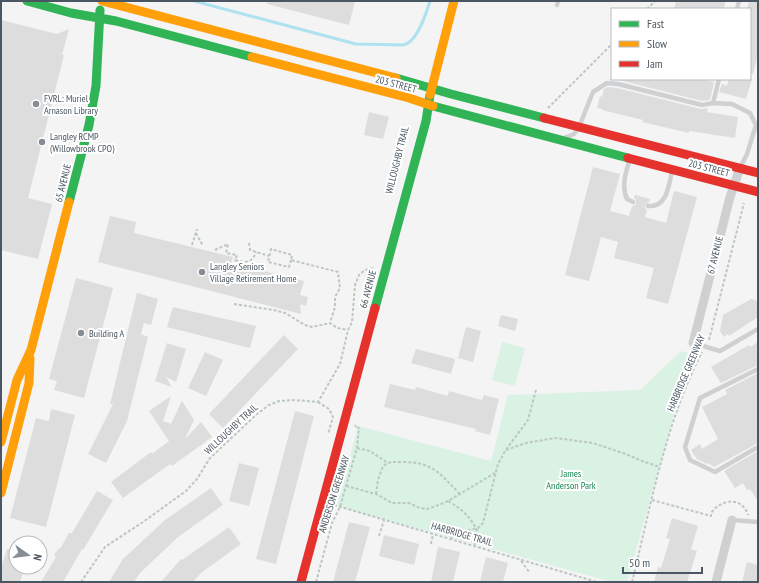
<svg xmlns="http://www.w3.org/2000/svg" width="759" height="583" font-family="'PT Sans Narrow',sans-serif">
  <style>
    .green { fill: #d9f2e3 }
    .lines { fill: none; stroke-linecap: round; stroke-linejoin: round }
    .stream { stroke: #aee2f0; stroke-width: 3 }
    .building { fill: #ddddde }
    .path { stroke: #bcc7c4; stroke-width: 2; stroke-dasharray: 3 2; stroke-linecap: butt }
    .lane { stroke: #ced0d2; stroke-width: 4.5 }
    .street { stroke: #ced0d2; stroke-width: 9 }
    .fast { stroke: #30b455; stroke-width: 9 }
    .slow { stroke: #ff9f0a; stroke-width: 9 }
    .jam { stroke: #e5322d; stroke-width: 9 }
    .poi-dot { fill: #868d94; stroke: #fff; stroke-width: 1.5 }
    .labels { text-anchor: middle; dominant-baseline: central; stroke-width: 4; stroke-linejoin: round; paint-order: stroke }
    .street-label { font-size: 10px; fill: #4a5661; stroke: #fff }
    .poi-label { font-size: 10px; fill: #4a5661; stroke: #fff; text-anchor: start }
    .park-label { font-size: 10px; fill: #17864f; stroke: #fff }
  </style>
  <rect width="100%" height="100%" fill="#f4f4f4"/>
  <!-- green -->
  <path class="green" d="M502,342L525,348L515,386L492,380Z
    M681,351L691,354L627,582H612L337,506L358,426L491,461L508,395L640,390Z"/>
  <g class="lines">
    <!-- stream -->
    <path class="stream" d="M194,1L356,44L403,45C417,43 426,14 430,1"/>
  </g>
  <!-- building -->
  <path class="building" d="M268,1H355L349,25L267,4Z
    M676,1H725L724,9H674Z
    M749,1H758V55L753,74H750V9H747Z
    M1,20L57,34L69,29L62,55H64L28,198L52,204L38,259L1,250Z
    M607,79H702L714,82L710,100L702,101L619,80Z
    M729,79H752L746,99L719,92L722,84L727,86Z
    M608,87L617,88L701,109L708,108L707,112L738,117L735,138L689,131V133L642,122L643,120L602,110L603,109L597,108L600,96L602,97L604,89Z
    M369,112L389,117L383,139L364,135Z
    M593,167L620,174L610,211L629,216L632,206L635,205L636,203V200L634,198L635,195L650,199L649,202L645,205V208L647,210L645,217L666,223L674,191L697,197L668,304L646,298L654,268L614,258L618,242L601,237L589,281L565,275Z
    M110,216L136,222L134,233L233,257L231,263L304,281L300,295L308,297L306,306L300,304L301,314L98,262Z
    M76,278L113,288L84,398L54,390L57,381L49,379Z
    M137,293L158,299L151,325L144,323L141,334L148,337L127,421L106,463L88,454L113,404H110Z
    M751,299L758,301V317L729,336L728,334L724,337L720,331L723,315Z
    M173,307L256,326L250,348L167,327Z
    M501,315L518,319L515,331L498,326Z
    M466,327L481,331L473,362L458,358Z
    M284,335L298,349L223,428L209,414Z
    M758,342V365L721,383L711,367L749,345L750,347Z
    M167,343L186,349L176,382L166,377L172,387L155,381Z
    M416,349L455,359L451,374L411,363Z
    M205,352L223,360L206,396L188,388Z
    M758,373V443L714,467L708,463L707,464L697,459L691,450L700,444L702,449L718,439L702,407L727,394L725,390Z
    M390,384L415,390L416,387L448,396L449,391L482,400L484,395L499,399L490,435L475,431L476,429L384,407Z
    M171,396L163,421L171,424L182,401L194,420L185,439L201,422L212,437L172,466L170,464L123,498L111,482L151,452L152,454L169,441L149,411Z
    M51,409L75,415L46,527L10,518L36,418L49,421Z
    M295,411L314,416L276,564L256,559Z
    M758,451V501L750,489L747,490L743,483L735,488L724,471Z
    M239,463L259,468L249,506L229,501Z
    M211,488L223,505L178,537L140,573L134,582H109L123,559L165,520Z
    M97,491L113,500L83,550L82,549L63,582H41L56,557L54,555L59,548L60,549L69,533H72Z
    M672,518L698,526L691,549L697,551L687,582H654L658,567L661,568L670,539L666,538Z
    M349,522L370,527L355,582H333Z
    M229,527L241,544L201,573L193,582H161L181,559L182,560Z
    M384,535L419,544L414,565L379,556Z
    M438,547L460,552L453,582H431Z
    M7,549L16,551V567H25L20,582H1V568Z
    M486,557L508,563L503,582H480Z
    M747,562L758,565V582H742Z"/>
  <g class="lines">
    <!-- path -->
    <path class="path" d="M647,9L655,1
      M548,108L612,44
      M196,233L203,246
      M249,243L250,250L269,256
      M192,245L197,229
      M215,250L228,244L226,253L237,255L235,260C246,263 252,263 256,252
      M291,260L289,267L268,262L271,249L292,255L291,260L338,272L340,288L335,297V307L330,323L337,328L348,330
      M234,304L274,310L285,313L305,325L312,327L330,323
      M709,340L744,203
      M318,402L329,409L333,417L328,434
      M357,448L370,451L388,463
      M506,450L526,443L555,438L593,443L626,454L642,461L660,467
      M346,486L376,494L392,503H409L420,508L427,509L439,505L448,501L495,473
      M376,494L378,480L383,466C389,461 395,462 402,462C433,462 439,473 460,494
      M652,500L711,516V513C721,499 742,496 748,515
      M448,501C463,510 471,517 478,533L474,546
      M334,505L597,582
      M379,536L384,520
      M451,539L454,534L478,528L483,523L498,464L505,451L528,420L536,390
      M431,544L433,534
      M521,561L530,573
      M81,582L105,547L143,522L186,491L197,479L210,458L257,414L269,405L279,401L295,400L318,402L340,364L348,330L352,322L355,285L359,275L365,270L374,268
      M316,582L332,523L340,507L357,448L359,428L355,427L356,425
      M632,582C651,505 665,424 702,352"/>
    <!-- lane -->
    <path class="lane" d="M557,5L558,1
      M737,9L739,1
      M713,103L719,79
      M564,138L574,134L579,127L593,92L607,83L618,84L702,105L713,103L732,104L750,113L756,125
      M630,159C626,171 621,186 627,199L633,202
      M740,168L747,154L756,125L758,124
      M648,206C667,208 669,185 672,171
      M693,343L720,351L758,329
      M758,369L700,398L685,447L690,460L715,472L758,447
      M732,520L758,522"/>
    <!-- street -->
    <path class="street" d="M693,343L730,197L740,168
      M716,582L732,520"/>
    <!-- fast -->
    <path class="fast" d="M27,1L71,13L116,21L252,57
      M396,78L451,94L544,118
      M433,106L628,158
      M69,202L89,125L96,86L100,10
      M375,308L426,121L430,95"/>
    <!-- slow -->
    <path class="slow" d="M102,1L396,78
      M252,57L409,98L433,106
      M430,95L454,1
      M1,442L17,380L31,350L69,202
      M1,493L29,383L30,358"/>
    <!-- jam -->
    <path class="jam" d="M544,118L758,173
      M628,158L758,192
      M301,582L375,308"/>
  </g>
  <!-- markers -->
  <g class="poi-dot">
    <circle cx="36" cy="104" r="4"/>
    <circle cx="42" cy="142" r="4"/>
    <circle cx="202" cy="272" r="4"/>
    <circle cx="81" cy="333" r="4"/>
  </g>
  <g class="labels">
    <!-- street labels -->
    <g class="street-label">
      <text transform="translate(396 84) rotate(15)">203 STREET</text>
      <text transform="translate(397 160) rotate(-76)">WILLOUGHBY TRAIL</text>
      <text transform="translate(709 168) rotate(15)">203 STREET</text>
      <text transform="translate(63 183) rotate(-76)">65 AVENUE</text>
      <text transform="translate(715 255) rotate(-76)">67 AVENUE</text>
      <text transform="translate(368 289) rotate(-75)">66 AVENUE</text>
      <text transform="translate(686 373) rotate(-67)">HARBRIDGE GREENWAY</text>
      <text transform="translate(231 429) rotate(-43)">WILLOUGHBY TRAIL</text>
      <text transform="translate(334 494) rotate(-72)">ANDERSON GREENWAY</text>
      <text transform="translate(462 534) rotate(16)">HARBRIDGE TRAIL</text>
    </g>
    <!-- poi labels -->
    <g class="poi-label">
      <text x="44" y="98">FVRL: Muriel<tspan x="44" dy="12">Arnason Library</tspan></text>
      <text x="50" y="136">Langley RCMP<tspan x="50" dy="12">(Willowbrook CPO)</tspan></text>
      <text x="210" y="266">Langley Seniors<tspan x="210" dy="12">Village Retirement Home</tspan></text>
      <text x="89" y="333">Building A</text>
    </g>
    <!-- park labels -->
    <g class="park-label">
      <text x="571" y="473">James<tspan x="571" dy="12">Anderson Park</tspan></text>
    </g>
  </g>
  <!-- border -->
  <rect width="759" height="583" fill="none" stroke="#4a5661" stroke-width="4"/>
  <!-- legend -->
  <rect x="611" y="8" width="140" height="72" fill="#ffffff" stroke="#b7bbc0"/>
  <rect x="619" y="21" width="20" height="6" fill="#30b455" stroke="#b7bbc0"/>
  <text x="647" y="28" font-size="12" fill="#4a5661">Fast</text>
  <rect x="619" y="41" width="20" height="6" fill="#ff9f0a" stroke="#b7bbc0"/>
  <text x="647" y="48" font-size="12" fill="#4a5661">Slow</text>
  <rect x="619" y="61" width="20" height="6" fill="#e5322d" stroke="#b7bbc0"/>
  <text x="647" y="68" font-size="12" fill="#4a5661">Jam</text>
  <!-- north arrow -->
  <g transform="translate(28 555) rotate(104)"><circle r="19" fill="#ffffff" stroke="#b7bbc0"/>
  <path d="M0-3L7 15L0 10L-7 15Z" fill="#868d94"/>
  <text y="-6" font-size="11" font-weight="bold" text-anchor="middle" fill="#4a5661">N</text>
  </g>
  <!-- scale -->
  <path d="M623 567v6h79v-6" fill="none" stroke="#4a5661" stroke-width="2"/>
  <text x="629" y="567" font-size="12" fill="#4a5661" stroke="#ffffff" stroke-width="3" paint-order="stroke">50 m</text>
</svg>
